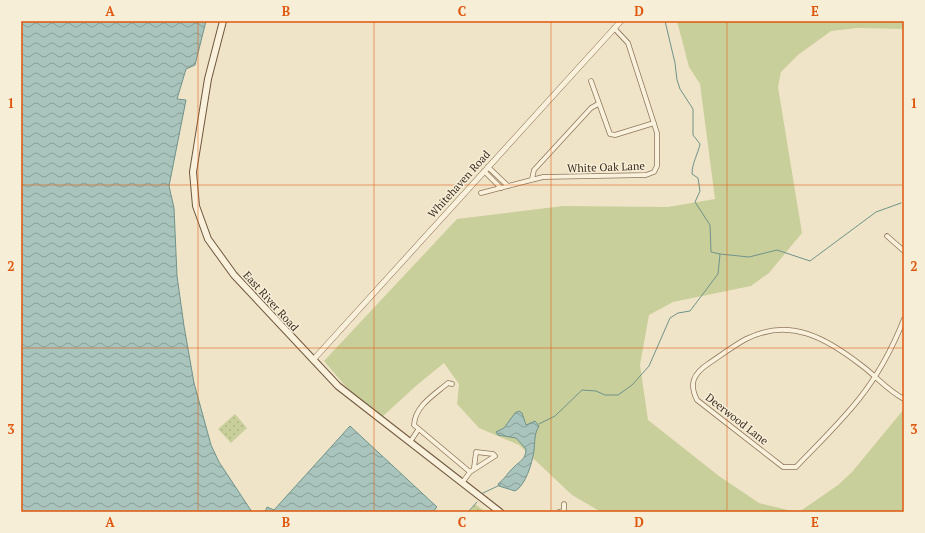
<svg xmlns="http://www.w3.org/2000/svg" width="925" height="533" font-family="'PT Serif',serif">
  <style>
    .grass { fill: #c9cf9b }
    .park { fill: url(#park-dots) }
    .water { fill: url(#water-waves); stroke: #6f938a }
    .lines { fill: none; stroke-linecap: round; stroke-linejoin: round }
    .stream { stroke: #6f938a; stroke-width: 1 }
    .minor-casing { stroke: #8d765c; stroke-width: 5.5 }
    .tertiary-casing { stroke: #8d765c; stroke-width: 6 }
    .secondary-casing { stroke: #6f573f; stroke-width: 8 }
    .minor { stroke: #faf1dc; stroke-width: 4 }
    .tertiary { stroke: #faf1dc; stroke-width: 5 }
    .secondary { stroke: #faf1dc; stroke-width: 6 }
    .grid { fill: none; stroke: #df570d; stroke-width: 1; stroke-opacity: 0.55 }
    .labels { text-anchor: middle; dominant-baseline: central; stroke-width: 3; stroke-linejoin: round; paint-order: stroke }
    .street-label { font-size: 11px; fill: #3d2e20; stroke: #f7eed8 }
    .neatline { fill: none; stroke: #df570d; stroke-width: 1.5 }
    .grid-label { font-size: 13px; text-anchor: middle; font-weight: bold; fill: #df570d }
  </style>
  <defs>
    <pattern id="park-dots" width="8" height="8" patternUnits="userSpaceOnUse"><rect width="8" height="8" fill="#c9cf9b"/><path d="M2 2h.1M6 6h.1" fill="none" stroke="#aeb285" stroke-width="1.8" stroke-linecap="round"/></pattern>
    <pattern id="water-waves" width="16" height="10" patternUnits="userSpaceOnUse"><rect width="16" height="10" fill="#a9c4bc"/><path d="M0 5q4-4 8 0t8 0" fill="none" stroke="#8ba098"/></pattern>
  </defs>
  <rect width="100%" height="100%" fill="#f0e4c8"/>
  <!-- grass -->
  <path class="grass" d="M677,21H904V29L857,28L831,31L798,55L781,72L778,87L802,233L769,273L751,286L673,302L649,315L640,365L648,420L719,476L759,503L796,512H601L572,495L519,445L479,428L457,404L459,384L444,363L417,385L382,417L347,388L324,361L457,219L563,206L668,207L715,199L700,84L689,67Z
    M904,409V512H799L838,485L852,472Z"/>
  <!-- park -->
  <path class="park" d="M235,414L247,428L231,443L218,429Z
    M475,504L483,510L481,512H469Z"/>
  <!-- water -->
  <path class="water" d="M21,21H206L195,65L186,69L177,99L186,100L169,186L174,208L177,276L184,326L194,383L211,445L219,462L252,512H21Z
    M519,411L522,413L526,425L535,421L539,426C534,434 535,442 534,451C532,463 526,485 515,491L499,486L498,484C505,479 508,472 514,467C520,461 526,459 526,449L516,438L498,435L496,432L504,428L515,413Z
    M350,426L437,507L433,512H265L267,507L274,510Z"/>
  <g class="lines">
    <!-- stream -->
    <path class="stream" d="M720,254L749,257L777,250L810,261L876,212L901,203
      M539,424L555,416L582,390L596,391L605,395H618L632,385L649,366L670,318L678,313L690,311L718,274L720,254L711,252L710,225L695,202L700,191L698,178L692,174C692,163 698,154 700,144L693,135V109L680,89L677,80L675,63L665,21
      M483,493L500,485
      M468,512L477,502"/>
    <!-- minor casing -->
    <g class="minor-casing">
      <path id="minor" d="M591,81L610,134L615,135L654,123
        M488,167L508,186
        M484,171L501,188
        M532,179L534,170L591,108L598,104
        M481,193L543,177L646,175L654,172L657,166V133L628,43L614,28
        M887,236L904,251
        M904,319C893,347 878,375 859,399C840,423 817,445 796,467H783L697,400C689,384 693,374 708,364C720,356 733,346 746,339C790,317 826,338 861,365C876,376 887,390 904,399
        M452,384L448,383C434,395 415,406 414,425L470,472
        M410,442L418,430
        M462,483L470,472L495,456L493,454L476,452L474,468
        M564,504V512
        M559,512L564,511"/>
    </g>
    <!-- tertiary casing -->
    <g class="tertiary-casing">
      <path id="tertiary" d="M313,360L621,21"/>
    </g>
    <!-- secondary casing -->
    <g class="secondary-casing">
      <path id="secondary" d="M223,21L208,79L193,172L196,206L208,239L234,275L338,386L500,512"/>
    </g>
    <!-- minor -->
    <use href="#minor" class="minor"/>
    <!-- tertiary -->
    <use href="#tertiary" class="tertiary"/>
    <!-- secondary -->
    <use href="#secondary" class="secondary"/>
  </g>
  <!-- grid -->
  <path class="grid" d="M198,21V512M374,21V512M551,21V512M727,21V512M21,185H904M21,348H904"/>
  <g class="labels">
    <!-- street labels -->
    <g class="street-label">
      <text transform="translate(606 167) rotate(-2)">White Oak Lane</text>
      <text transform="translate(459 184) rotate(-48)">Whitehaven Road</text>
      <text transform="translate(271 301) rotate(48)">East River Road</text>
      <text transform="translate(737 419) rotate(38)">Deerwood Lane</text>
    </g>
  </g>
  <!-- border -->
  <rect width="925" height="533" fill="none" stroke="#f7eed8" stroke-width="44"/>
  <rect x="22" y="22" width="881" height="489" class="neatline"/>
  <g class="grid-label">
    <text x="110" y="16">A</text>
    <text x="286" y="16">B</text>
    <text x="462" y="16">C</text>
    <text x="639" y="16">D</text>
    <text x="815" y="16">E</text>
    <text x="11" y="108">1</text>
    <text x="914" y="108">1</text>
    <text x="11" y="271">2</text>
    <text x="914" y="271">2</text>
    <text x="11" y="434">3</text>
    <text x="914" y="434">3</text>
    <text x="110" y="527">A</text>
    <text x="286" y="527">B</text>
    <text x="462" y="527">C</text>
    <text x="639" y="527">D</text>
    <text x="815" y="527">E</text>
  </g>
</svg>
